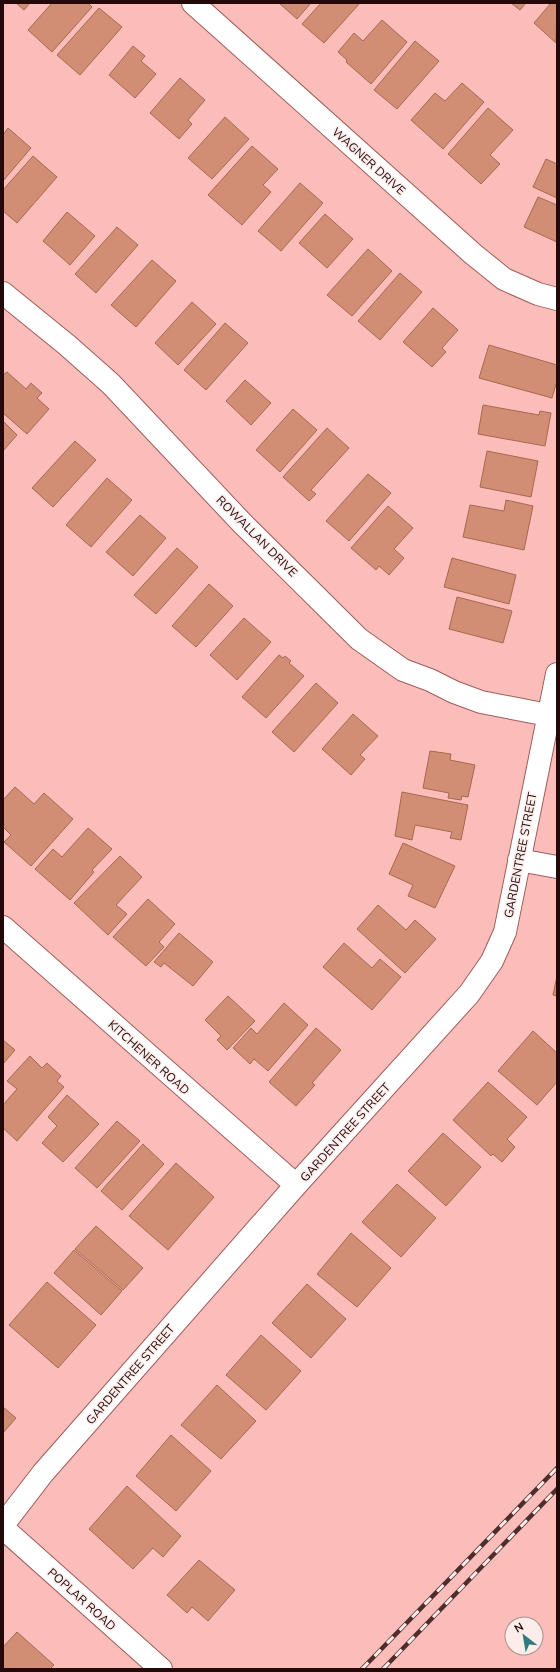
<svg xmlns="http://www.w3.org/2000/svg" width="560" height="1672" font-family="Mulish,sans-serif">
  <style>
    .building { fill: #d18e74; stroke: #a7684f }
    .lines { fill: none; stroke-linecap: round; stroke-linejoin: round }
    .street-casing { stroke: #a05c5a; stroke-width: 24 }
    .street { stroke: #fff; stroke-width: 22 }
    .rail-casing { stroke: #4e2d2c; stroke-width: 4.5 }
    .rail { stroke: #fcecea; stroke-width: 3; stroke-dasharray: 9; stroke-linecap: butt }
    .labels { text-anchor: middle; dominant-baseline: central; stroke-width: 3; stroke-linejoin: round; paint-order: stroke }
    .street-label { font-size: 12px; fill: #230909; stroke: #fcecea }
  </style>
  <rect width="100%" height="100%" fill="#fbbdba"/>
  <!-- building -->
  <path class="building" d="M16,3H30L24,10Z
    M52,3H88L92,7L52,52L28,30Z
    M279,3H311L297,19Z
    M321,3H360L324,43L302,24Z
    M511,3H526L520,10Z
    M551,3H557L556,43L534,23Z
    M99,8L122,27L80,75L57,55Z
    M382,20L407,42L371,84L346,62L347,60L338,52L354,33L363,41Z
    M415,41L439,61L397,109L374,90Z
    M133,46L145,56L141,61L156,74L135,98L109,75Z
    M180,78L205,100L188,120L192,124L179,139L150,113Z
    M462,83L484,102L443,149L411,120L435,93L445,101Z
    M488,108L513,130L490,155L500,164L481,184L448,154Z
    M225,117L249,139L212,179L188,158Z
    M8,128L31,148L3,181V135Z
    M252,146L278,169L263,185L271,192L242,225L208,195Z
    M33,156L57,177L17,223L3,211V190Z
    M546,159L557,164V198L533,187Z
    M300,183L323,203L281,251L258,231Z
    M538,197L557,205V242L524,227Z
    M67,212L95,236L70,265L43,241Z
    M325,214L353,239L327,268L299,243Z
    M117,227L138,245L96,293L75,274Z
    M368,249L392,271L352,316L327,295Z
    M152,260L176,281L136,327L111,305Z
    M400,273L422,292L380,340L358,321Z
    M192,302L216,324L178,365L155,343Z
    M433,308L458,330L442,348L446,352L432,367L403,342Z
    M225,323L248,343L206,390L184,370Z
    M489,345L557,365V381L552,398L479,378Z
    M7,372L26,389L31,383L42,393L37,398L49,409L27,434L3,413V375Z
    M245,380L271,403L251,425L226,401Z
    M483,405L539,415L540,411L551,413L545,446L478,434Z
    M293,409L317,430L280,472L256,450Z
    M3,421L17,435L3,451Z
    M327,428L349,448L311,490L316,494L309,501L283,477Z
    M75,441L96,460L53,507L32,488Z
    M487,451L538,461L531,497L480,487Z
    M368,474L391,493L349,541L326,521Z
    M107,478L132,500L91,547L66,525Z
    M506,500L533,506L524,550L463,537L470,505L504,511Z
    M388,506L413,528L394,549L404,558L389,575L379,566L376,570L351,548Z
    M140,515L166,538L133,576L106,552Z
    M177,548L198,567L156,614L134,595Z
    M452,558L516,575L509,604L444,587Z
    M209,584L233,606L196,647L172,626Z
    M457,597L512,611L503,643L449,629Z
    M244,618L271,642L237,680L210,655Z
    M279,655L283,658L285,656L291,661L289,663L304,676L266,718L242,697Z
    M316,683L338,703L294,752L272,732Z
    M353,714L378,736L360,755L365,759L351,775L322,749Z
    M430,751L451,754L450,760L475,765L468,797L462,796L461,800L448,798L449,793L423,788Z
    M15,787L34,804L44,793L73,819L31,866L4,842L11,835L3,827V800Z
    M402,792L468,805L461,840L450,838L452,832L415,825L412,840L395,836Z
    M88,828L112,849L92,870L94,872L70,900L35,869L53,849L62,857Z
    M403,843L455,866L435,908L408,896L413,885L389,874Z
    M120,856L142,877L116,905L127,914L108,935L74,903Z
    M148,899L175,924L159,942L164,947L146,966L113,937Z
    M378,905L406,930L415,920L436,939L405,973L357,929Z
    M179,933L213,962L193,986L164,963L161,967L154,962Z
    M344,943L372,968L380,959L401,977L372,1010L323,967Z
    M557,976V996L553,995Z
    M228,996L255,1021L227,1050L217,1040L221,1036L205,1020Z
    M284,1003L308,1025L268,1071L254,1059L250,1064L233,1048L251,1028L257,1034Z
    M316,1028L341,1050L312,1083L315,1085L296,1106L269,1082Z
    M533,1031L557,1053V1082L537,1105L498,1071Z
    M3,1040L15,1050L3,1064Z
    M30,1056L42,1068L47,1063L61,1076L57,1081L64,1087L17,1141L3,1128V1105L17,1089L7,1081Z
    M488,1082L527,1117L507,1139L515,1147L502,1162L493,1154L491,1156L453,1120Z
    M67,1095L99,1124L63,1162L42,1143L57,1126L48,1117Z
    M117,1121L140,1141L97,1188L75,1168Z
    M443,1133L481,1167L446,1206L408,1171Z
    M143,1144L164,1164L122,1210L101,1191Z
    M176,1163L214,1197L168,1250L129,1216Z
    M397,1184L436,1218L401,1257L362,1222Z
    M96,1226L143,1268L123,1290L75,1249Z
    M351,1233L391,1268L357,1307L317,1274Z
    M74,1250L122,1291L101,1315L54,1273Z
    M47,1282L96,1325L58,1368L9,1325Z
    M307,1284L346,1319L311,1358L272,1323Z
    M261,1335L301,1371L266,1410L226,1375Z
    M217,1385L256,1421L221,1459L181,1425Z
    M3,1407L16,1418L3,1433Z
    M171,1435L211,1471L176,1511L136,1476Z
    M127,1486L181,1536L163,1557L153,1548L133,1569L89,1529Z
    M199,1560L235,1590L208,1621L192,1607L187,1613L167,1595Z
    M17,1632L54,1665L50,1669H3V1647Z"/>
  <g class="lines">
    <!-- street casing -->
    <g class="street-casing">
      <path id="street" d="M193,3L473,254L504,279L538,294L557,299
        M3,293L67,345L111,384L242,523L359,639L403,670L430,680L454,692L481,702L548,715
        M519,860L557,867
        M3,927L296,1185
        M3,1525L43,1473L296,1185L469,994L492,961L505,932L557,674
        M3,1528L161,1669"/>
    </g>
    <!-- street -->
    <use href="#street" class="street"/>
    <!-- rail casing -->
    <g class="rail-casing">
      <path id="rail" d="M362,1669L557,1468
        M383,1669L557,1489"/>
    </g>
    <!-- rail -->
    <use href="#rail" class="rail"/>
  </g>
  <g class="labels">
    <!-- street labels -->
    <g class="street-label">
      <text transform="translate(369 161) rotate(42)">WAGNER DRIVE</text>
      <text transform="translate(257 536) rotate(45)">ROWALLAN DRIVE</text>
      <text transform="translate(520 855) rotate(-79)">GARDENTREE STREET</text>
      <text transform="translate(149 1057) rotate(42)">KITCHENER ROAD</text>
      <text transform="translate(345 1132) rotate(-48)">GARDENTREE STREET</text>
      <text transform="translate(130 1374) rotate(-49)">GARDENTREE STREET</text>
      <text transform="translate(82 1599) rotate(42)">POPLAR ROAD</text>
    </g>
  </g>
  <!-- border -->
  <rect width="560" height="1672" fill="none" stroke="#230909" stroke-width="8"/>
  <!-- north arrow -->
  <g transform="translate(524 1636) rotate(329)"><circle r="19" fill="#fcecea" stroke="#a59190"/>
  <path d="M0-3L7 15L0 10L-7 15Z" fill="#30797f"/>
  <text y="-6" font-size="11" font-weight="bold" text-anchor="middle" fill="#230909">N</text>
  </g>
</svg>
